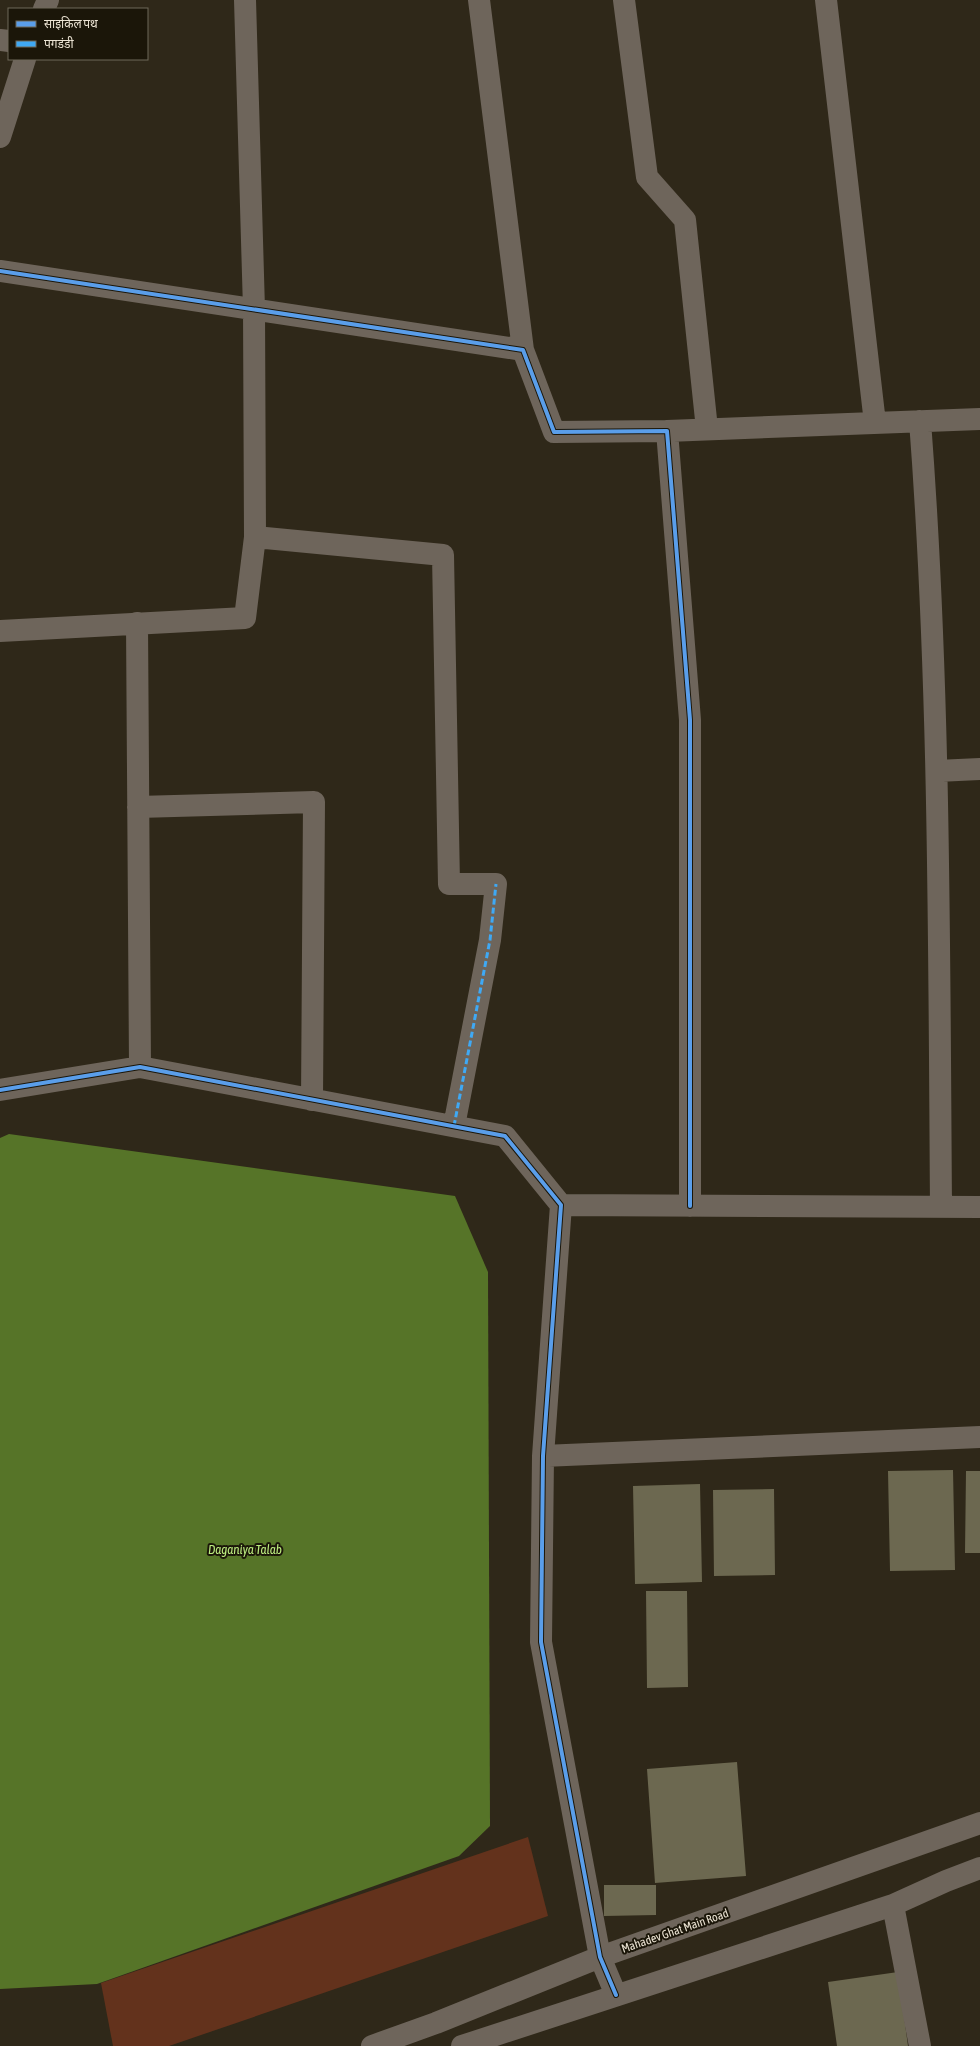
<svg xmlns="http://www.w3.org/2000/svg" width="980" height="2046" font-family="'Asap Condensed','Noto Sans Devanagari',sans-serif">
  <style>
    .green { fill: #63321c }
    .water { fill: #567428 }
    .building { fill: #6c6850 }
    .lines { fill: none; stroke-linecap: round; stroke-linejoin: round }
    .minor { stroke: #6e655b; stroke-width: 22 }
    .quiet { stroke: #3fa9f5; stroke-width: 3; stroke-dasharray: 6 3; stroke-linecap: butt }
    .cycleway-casing { stroke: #1b1609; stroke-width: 6 }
    .cycleway { stroke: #5a9eea; stroke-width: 4 }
    .labels { text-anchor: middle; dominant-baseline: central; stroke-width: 4; stroke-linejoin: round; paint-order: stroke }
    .street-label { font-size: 12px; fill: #ece4d4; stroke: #1b1609 }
    .water-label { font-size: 13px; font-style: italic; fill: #bded80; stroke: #1b1609 }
  </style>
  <rect width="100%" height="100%" fill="#2f2819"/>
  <!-- green -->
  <path class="green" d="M528,1837L548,1916L169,2046H113L101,1983Z"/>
  <!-- water -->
  <path class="water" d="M9,1134L455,1196L488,1272L490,1826L459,1856L97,1984L0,1989V1138Z"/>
  <!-- building -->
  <path class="building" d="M953,1470L955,1570L890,1571L888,1471Z
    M966,1471H980V1553H965Z
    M700,1484L702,1582L635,1584L633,1486Z
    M774,1489L775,1575L714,1576L713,1490Z
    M646,1591H687L688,1687L647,1688Z
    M737,1762L746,1876L655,1883L647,1769Z
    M604,1885H656V1915L604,1916Z
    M898,1972L908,2046H837L828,1982Z"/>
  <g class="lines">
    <!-- minor -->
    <path class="minor" d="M479,0L523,350
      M624,0L647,177L685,220L707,429
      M826,0L875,423
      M44,9L48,0
      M0,40L9,41
      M0,137L25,59
      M0,271L523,350L554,432L667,431L690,720V1206
      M920,421C940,683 939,945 941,1207
      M667,431L980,419
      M255,537L443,555L449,884H496L490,940L454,1126
      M137,623L140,1067
      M0,631L245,618L255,537L254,309L245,0
      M937,771L980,769
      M138,807L314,802L312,1100
      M0,1090L140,1067L505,1136L561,1205L543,1456L541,1642L600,1957L616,1995
      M561,1205L980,1207
      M543,1456L980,1437
      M893,1905L920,2046
      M372,2046L436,2023L600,1957L980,1823
      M462,2046L893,1905L946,1881L980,1868"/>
    <!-- quiet -->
    <path class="quiet" d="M454,1126L490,940L496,884"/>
    <!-- cycleway casing -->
    <g class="cycleway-casing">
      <path id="cycleway" d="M0,271L523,350L554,432L667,431L690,720V1206
        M0,1090L140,1067L505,1136L561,1205L543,1456L541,1642L600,1957L616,1995"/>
    </g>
    <!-- cycleway -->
    <use href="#cycleway" class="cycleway"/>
  </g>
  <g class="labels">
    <!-- street labels -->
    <g class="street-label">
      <text transform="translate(675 1931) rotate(-19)">Mahadev Ghat Main Road</text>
    </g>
    <!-- water labels -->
    <g class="water-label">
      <text x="245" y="1549">Daganiya Talab</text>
    </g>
  </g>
  <!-- legend -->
  <rect x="8" y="8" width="140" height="52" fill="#1b1609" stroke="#6f685a"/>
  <rect x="16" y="21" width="20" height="6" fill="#5a9eea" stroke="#6f685a"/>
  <text x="44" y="28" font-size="12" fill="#ece4d4">साइकिल पथ</text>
  <rect x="16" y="41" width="20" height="6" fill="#3fa9f5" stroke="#6f685a"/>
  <text x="44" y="48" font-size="12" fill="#ece4d4">पगडंडी</text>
</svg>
